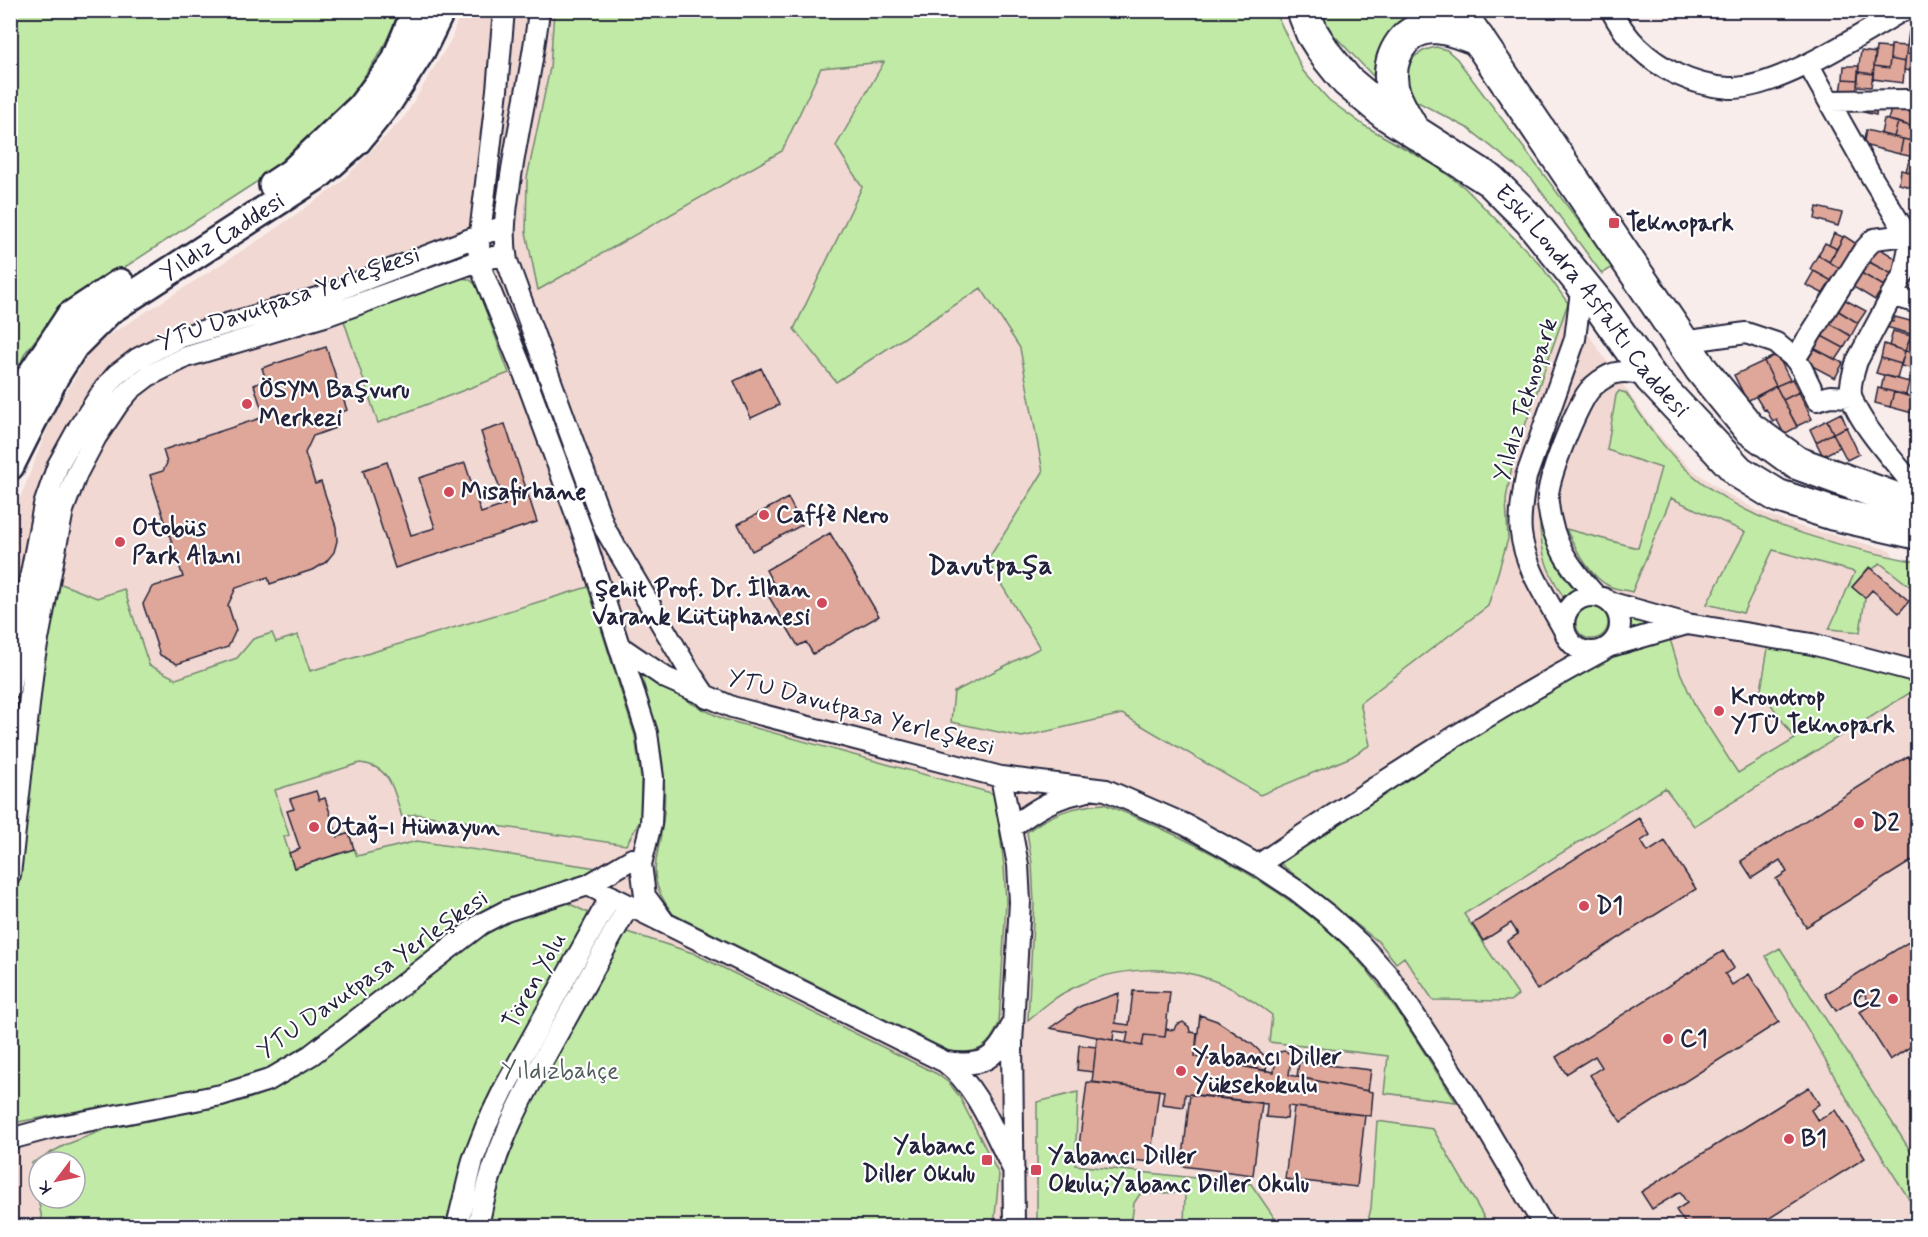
<svg xmlns="http://www.w3.org/2000/svg" width="1928" height="1237" font-family="Mynerve,sans-serif">
  <style>
    .built { fill: #f1d8d2; fill-rule: evenodd }
    .green { fill: #c1eaa6; stroke: #728670; stroke-width: 1.5; fill-rule: evenodd }
    .building { fill: #dfa799; stroke: #22223b; stroke-width: 1.5 }
    .lines { fill: none; stroke-linecap: round; stroke-linejoin: round }
    .street-casing { stroke: #22223b; stroke-width: 24 }
    .secondary-casing { stroke: #22223b; stroke-width: 32 }
    .primary-casing { stroke: #22223b; stroke-width: 36 }
    .street { stroke: #fff; stroke-width: 20 }
    .secondary { stroke: #fff; stroke-width: 27 }
    .primary { stroke: #fff; stroke-width: 32 }
    .poi-dot { fill: #d1495b; stroke: #fff; stroke-width: 2 }
    .labels { text-anchor: middle; dominant-baseline: central; stroke-width: 4.5; stroke-linejoin: round; paint-order: stroke }
    .poi-label { font-size: 24px; font-weight: bold; fill: #22223b; stroke: #fff; text-anchor: start }
    .street-label { font-size: 24px; fill: #22223b; stroke: #fff }
    .park-label { font-size: 24px; fill: #525e5b; stroke: #fff }
    .quarter-label { font-size: 27px; font-weight: bold; fill: #22223b; stroke: #fff }
  </style>
  <rect width="100%" height="100%" fill="#f9edeb"/>
  <filter id="ink" filterUnits="userSpaceOnUse"><feTurbulence type="fractalNoise" baseFrequency=".0167" numOctaves="2"/><feDisplacementMap in="SourceGraphic" scale="12" xChannelSelector="R" yChannelSelector="G"/><feConvolveMatrix kernelMatrix="1 2 1 2 8 2 1 2 1" color-interpolation-filters="sRGB"/></filter>
  <g filter="url(#ink)">
    <!-- built -->
    <path class="built" d="M460,11H1275L1303,71L1330,100L1365,126L1436,166L1465,188L1540,264L1655,431L1687,465L1722,491L1759,511L1798,526L1890,550L1917,593V1226H11L10,524L52,417L94,345L262,238L338,185L405,116L452,38ZM39,1162H75V1198H39Z"/>
    <!-- green -->
    <path class="green" d="M1437,10L1441,15L1404,20L1398,24L1377,53L1373,76L1332,33L1318,11Z
      M11,11H400L382,50L339,114L275,170L60,309L25,353L11,385Z
      M554,11H1275L1303,71L1329,100L1365,126L1436,166L1465,188L1540,264L1568,303L1513,460L1506,499L1508,539L1488,606L1360,703L1370,745L1351,757L1260,795L1122,714L1022,737L951,722L954,692L1040,648L987,561L1043,472L1020,348L981,288L836,382L794,329L862,187L836,146L884,62L821,68L782,151L538,290L526,232L527,178L550,68Z
      M1436,47L1447,50L1457,59L1613,267L1602,274L1532,179L1469,129L1414,100L1407,86L1406,75L1408,67L1415,56L1425,50Z
      M459,278L469,279L476,285L509,373L378,423L344,321Z
      M1619,391L1626,393C1644,420 1662,447 1686,469C1748,526 1837,546 1917,562V592L1880,563L1873,569L1869,567L1852,587L1865,598L1860,632L1829,629L1855,572L1773,550L1743,613L1707,604L1745,532L1671,498L1632,592C1625,590 1615,589 1609,586C1588,575 1576,548 1566,529L1638,548L1661,468L1607,450L1616,395Z
      M1539,517H1543C1550,552 1551,562 1575,590L1564,598C1544,566 1542,554 1539,517Z
      M59,583L97,598L124,589L149,665L176,679L237,658L253,639L272,633L276,642L298,635L310,671L588,587L635,736L641,779L640,821L626,845L416,814L402,817C394,792 392,766 360,763L275,790L289,835L284,837L294,868L354,849L357,856L417,841L597,868C560,890 514,892 475,915L305,1046L264,1070L218,1085L13,1123L11,1122V931L44,662Z
      M1576 623a16 16 0 1 1 32 0a16 16 0 1 1-32 0Z
      M1628,616L1666,623L1628,630Z
      M1670,639L1680,672L1696,708L1738,773L1795,739L1761,690L1769,642L1917,681V691L1916,689L1694,826L1665,788L1464,914L1518,995L1510,1001L1433,1000L1404,957L1396,963L1380,943L1281,864L1282,854L1615,649Z
      M640,670L693,704L723,719L995,794L1004,866L1006,902L999,1023C989,1048 978,1054 951,1052L673,914C646,879 656,867 662,828C665,812 665,793 664,777C662,740 649,706 640,670Z
      M1104,804C1199,842 1316,900 1378,984C1406,1021 1430,1063 1456,1102L1384,1093L1388,1056L1269,1042L1272,1015C1254,1001 1234,988 1212,980C1169,964 1114,967 1073,988C1056,996 1042,1008 1028,1020L1034,903L1032,863L1027,832C1051,813 1075,806 1104,804Z
      M568,903L627,932L693,953L937,1074L949,1083L959,1096L999,1175L994,1226H43L32,1163L65,1145L106,1129L223,1106L248,1099L273,1090L318,1063L487,933L510,921ZM39,1162H75V1198H39Z
      M1780,948L1917,1161V1212L1861,1123L1766,956Z
      M1078,1092L1075,1165L1251,1184L1280,1226H1184L1185,1192L1140,1194L1134,1203L1131,1226H1037V1102Z
      M1377,1121L1433,1129L1489,1226H1399L1368,1221L1371,1208Z"/>
    <!-- building -->
    <path class="building" d="M1909,31L1918,32V55L1906,54Z
      M1891,45L1907,46L1905,62L1890,59Z
      M1876,47L1891,48L1889,68L1874,66Z
      M1861,51L1876,53L1873,74L1858,72Z
      M1906,54L1918,55V72L1904,70Z
      M1890,59L1905,62L1903,83L1873,79L1874,66L1889,68Z
      M1844,66H1859L1858,80L1843,79Z
      M1858,72L1873,74L1871,87L1857,86Z
      M1843,79L1858,80L1856,94L1841,93Z
      M1864,101L1878,102L1876,115L1863,112Z
      M1892,106L1913,111L1910,126L1888,120Z
      M1884,119L1898,122L1894,137L1881,134Z
      M1898,122L1916,128L1912,141L1894,137Z
      M1866,130L1903,139L1900,154L1863,145Z
      M1903,139L1918,142V158L1900,154Z
      M1910,157L1918,158V174L1906,171Z
      M1901,170L1917,174L1914,188L1899,184Z
      M1918,174V189L1914,188Z
      M1817,207L1842,213L1838,226L1815,219Z
      M1834,233L1843,237L1837,249L1829,245Z
      M1844,236L1860,246L1846,272L1829,262Z
      M1825,243L1837,249L1829,262L1818,255Z
      M1874,245L1900,261L1892,274L1863,259Z
      M1818,255L1847,273L1839,285L1810,269Z
      M1862,258L1892,274L1884,286L1854,269Z
      M1854,269L1884,286L1875,300L1847,283Z
      M1814,271L1839,285L1832,298L1806,285Z
      M1840,297L1866,311L1858,323L1834,308Z
      M1915,306H1918V321L1911,320Z
      M1832,307L1858,323L1851,336L1824,320Z
      M1895,317L1914,322L1911,334L1886,327L1888,321L1893,322Z
      M1824,320L1851,336L1844,348L1816,333Z
      M1917,323H1918V339L1913,338Z
      M1893,331L1911,336L1905,351L1889,346Z
      M1816,333L1844,348L1836,360L1808,345Z
      M1911,336L1918,339V354L1905,351Z
      M1884,344L1905,351L1901,364L1881,358Z
      M1807,345L1843,363L1835,378L1799,359Z
      M326,347L347,410L334,415L338,427L313,436L305,453L315,484L321,482L336,527L337,541L334,552L326,562L315,569L270,584L268,577L236,588L228,605L236,630L228,647L177,664L160,655L143,604L152,587L183,577L150,475L163,471L167,463L163,450L264,417L254,385L266,380L262,368Z
      M1784,351L1788,359L1781,362L1790,380L1776,386L1764,361Z
      M1905,351L1918,354V370L1901,366Z
      M1881,358L1901,364L1897,379L1876,373Z
      M1764,361L1776,386L1747,401L1734,375Z
      M761,368L779,405L751,418L734,381Z
      M1884,375L1909,382L1906,395L1881,389Z
      M1792,379L1799,392L1783,400L1776,386Z
      M1776,386L1797,427L1784,434L1777,420L1773,422L1766,409L1764,410L1756,397Z
      M1878,388L1894,392L1890,407L1875,403Z
      M1799,392L1812,419L1797,426L1783,400Z
      M1894,392L1918,399L1916,414L1890,407Z
      M1841,413L1847,427L1833,433L1827,420Z
      M1827,420L1833,433L1816,442L1810,429Z
      M505,424L537,522L395,568L363,470L387,462L411,535L435,528L419,478L465,463L481,513L505,505L481,432Z
      M1846,427L1859,454L1847,460L1833,433Z
      M1833,433L1840,447L1823,456L1816,442Z
      M788,498L802,525L752,551L738,524Z
      M830,533L879,616L813,654L806,642L798,646L765,590L774,585L766,570Z
      M1870,567L1909,601L1899,613L1872,590L1865,598L1852,587Z
      M1908,756L1918,771V773L1910,778L1918,789V857L1806,927L1776,879L1787,872L1780,860L1752,878L1741,861Z
      M316,791L319,800L325,798L338,837L349,833L354,849L294,868L289,853L300,849L287,811L294,809L290,799Z
      M1639,818L1650,835L1641,841L1648,852L1665,841L1696,889L1537,990L1507,941L1518,934L1511,923L1483,941L1472,924Z
      M1918,936V1042L1890,1060L1860,1012L1871,1005L1864,993L1836,1011L1825,994Z
      M1723,951L1734,968L1725,974L1732,985L1749,974L1779,1022L1621,1122L1590,1075L1602,1067L1595,1056L1566,1074L1556,1057Z
      M1133,991L1170,992L1165,1037L1144,1035L1142,1046L1126,1043L1128,1033L1114,1031L1113,1040L1050,1028L1081,1006L1119,993L1115,1023L1129,1025Z
      M1200,1015L1217,1021L1252,1044L1267,1058L1266,1071L1195,1057Z
      M1183,1022L1189,1027L1190,1032L1197,1033L1195,1057L1274,1072L1276,1056L1279,1052L1285,1051L1289,1053L1291,1058L1289,1075L1373,1092L1371,1116L1288,1106L1287,1119L1276,1118L1266,1117L1267,1104L1185,1094L1184,1107L1162,1104L1164,1091L1092,1082L1097,1037L1142,1046L1144,1035L1165,1037L1166,1029L1174,1030L1176,1025Z
      M1079,1045L1096,1047L1093,1072L1077,1070Z
      M1299,1062L1371,1070L1368,1091L1297,1077Z
      M1087,1082L1159,1090L1150,1162L1078,1154Z
      M1809,1087L1819,1104L1811,1110L1818,1121L1835,1110L1865,1158L1757,1226H1687L1676,1210L1687,1203L1680,1192L1652,1209L1641,1192Z
      M1190,1094L1262,1103L1253,1175L1182,1166Z
      M1294,1107L1365,1115L1357,1187L1285,1179Z
      M1918,1125V1141L1910,1130Z
      M1892,1220L1896,1226H1882Z"/>
    <g class="lines">
      <!-- street casing -->
      <g class="street-casing">
        <path id="street" d="M504,10L497,90L480,234L478,261L525,376L584,536L647,733L653,778L651,824L641,864L645,896L665,923
          M539,10C533,69 518,125 510,183C506,209 502,234 507,261L605,529L691,674L707,698
          M1611,10C1627,40 1646,59 1676,74C1693,82 1710,87 1729,88C1776,90 1858,36 1900,12L1907,10
          M1808,64L1871,176L1907,235L1909,247L1904,273L1857,361C1854,371 1848,388 1852,398C1858,422 1896,463 1912,484
          M1830,101L1907,100L1918,102
          M1891,295L1918,303
          M1683,342L1746,333L1776,343L1795,359L1802,369L1817,400L1830,396L1851,397
          M1795,359L1863,251L1874,239L1907,235
          M1595,595C1569,566 1552,543 1548,503C1545,482 1574,415 1586,395C1591,387 1599,381 1606,377C1621,368 1636,373 1651,378
          M1564 624a28 28 0 1 1 56 0a28 28 0 1 1-56 0Z
          M1612,603L1687,624L1812,644L1918,672
          M1564,630C1548,600 1525,568 1521,533C1519,515 1523,495 1526,477L1575,339L1582,283
          M619,646L666,678L732,707L1001,777L1106,790L1186,825L1258,865L1296,890L1329,916L1360,944L1388,975L1468,1097L1544,1226
          M1611,646L1687,624
          M10,689L15,657L44,505L58,465L79,427L102,392L117,374L137,359L178,338L320,297L504,226
          M1001,777L1018,865L1020,902L1012,1043L1014,1226
          M1012,827C1034,810 1056,796 1084,792
          M1258,865C1370,790 1483,715 1602,651
          M10,875L34,660L63,510L77,473L96,437L118,404L131,389L148,376L186,357L325,316L478,261L506,254
          M588,885L945,1062C979,1088 994,1134 1014,1171
          M945,1062C982,1067 995,1061 1011,1027
          M10,1139L51,1128L221,1095L269,1080L311,1055L481,924L506,911L588,885L632,859
          M457,1226L473,1160L487,1124L505,1087L611,896
          M478,1226C492,1151 521,1099 558,1033C582,991 605,948 629,905"/>
      </g>
      <!-- secondary casing -->
      <g class="secondary-casing">
        <g id="secondary">
          <path d="M273,185L291,173L361,107L395,62L416,10"/>
          <path d="M10,415L26,383L70,316L120,283"/>
          <path id="s1" d="M10,466L55,376L74,346L110,310L320,174L357,141L389,101L421,51L441,10"/>
        </g>
      </g>
      <!-- primary casing -->
      <g class="primary-casing">
        <g id="primary">
          <path id="s2" d="M1303,10L1312,33L1326,55L1347,81L1385,113L1491,181L1530,220L1599,305L1651,378L1739,472L1778,496L1834,514L1918,533"/>
          <path d="M1458,10L1701,369L1749,428L1797,463L1918,507"/>
          <path d="M1412,129C1405,116 1395,101 1392,87C1387,59 1402,28 1433,27C1449,27 1463,34 1478,39"/>
        </g>
      </g>
      <!-- street -->
      <use href="#street" class="street"/>
      <!-- secondary -->
      <use href="#secondary" class="secondary"/>
      <!-- primary -->
      <use href="#primary" class="primary"/>
    </g>
  </g>
  <!-- markers -->
  <g class="poi-dot">
    <rect x="1608" y="217" width="12" height="12" rx="3"/>
    <circle cx="247" cy="404" r="6"/>
    <circle cx="449" cy="492" r="6"/>
    <circle cx="764" cy="515" r="6"/>
    <circle cx="120" cy="542" r="6"/>
    <circle cx="822" cy="603" r="6"/>
    <circle cx="1719" cy="711" r="6"/>
    <circle cx="1859" cy="823" r="6"/>
    <circle cx="314" cy="827" r="6"/>
    <circle cx="1584" cy="906" r="6"/>
    <circle cx="1893" cy="999" r="6"/>
    <circle cx="1668" cy="1039" r="6"/>
    <circle cx="1181" cy="1071" r="6"/>
    <circle cx="1789" cy="1139" r="6"/>
    <rect x="981" y="1154" width="12" height="12" rx="3"/>
    <rect x="1030" y="1164" width="12" height="12" rx="3"/>
  </g>
  <g class="labels">
    <!-- poi labels -->
    <g class="poi-label">
      <text x="1626" y="223">Teknopark</text>
      <text x="259" y="390">ÖSYM Başvuru<tspan x="259" dy="28">Merkezi</tspan></text>
      <text x="461" y="492">Misafirhane</text>
      <text x="776" y="515">Caffè Nero</text>
      <text x="132" y="528">Otobüs<tspan x="132" dy="28">Park Alanı</tspan></text>
      <text x="810" y="589" text-anchor="end">Şehit Prof. Dr. İlhan<tspan x="810" dy="28">Varank Kütüphanesi</tspan></text>
      <text x="1731" y="697">Kronotrop<tspan x="1731" dy="28">YTÜ Teknopark</tspan></text>
      <text x="1871" y="823">D2</text>
      <text x="326" y="827">Otağ-ı Hümayun</text>
      <text x="1596" y="906">D1</text>
      <text x="1881" y="999" text-anchor="end">C2</text>
      <text x="1680" y="1039">C1</text>
      <text x="1193" y="1057">Yabancı Diller<tspan x="1193" dy="28">Yüksekokulu</tspan></text>
      <text x="1801" y="1139">B1</text>
      <text x="975" y="1146" text-anchor="end">Yabanc<tspan x="975" dy="28">Diller Okulu</tspan></text>
      <text x="1048" y="1156">Yabancı Diller<tspan x="1048" dy="28">Okulu;Yabanc Diller Okulu</tspan></text>
    </g>
    <!-- street labels -->
    <g class="street-label">
      <text stroke="none"><textPath href="#s1" startOffset="321">Yıldız Caddesi</textPath></text>
      <text transform="translate(289 299) rotate(-19)">YTU Davutpasa Yerleşkesi</text>
      <text stroke="none"><textPath href="#s2" startOffset="417">Eski Londra Asfaltı Caddesi</textPath></text>
      <text transform="translate(1526 400) rotate(-73)">Yıldız Teknopark</text>
      <text transform="translate(861 713) rotate(15)">YTU Davutpasa Yerleşkesi</text>
      <text transform="translate(373 975) rotate(-35)">YTU Davutpasa Yerleşkesi</text>
      <text transform="translate(535 981) rotate(-61)">Tören Yolu</text>
    </g>
    <!-- park labels -->
    <g class="park-label">
      <text x="560" y="1071">Yıldızbahçe</text>
    </g>
    <!-- quarter labels -->
    <g class="quarter-label">
      <text x="990" y="566">Davutpaşa</text>
    </g>
  </g>
  <!-- margin -->
  <rect width="1928" height="1237" fill="none" stroke="#fff" stroke-width="36"/>
  <rect x="18" y="18" width="1892" height="1201" fill="none" stroke="#22223b" stroke-width="2" filter="url(#ink)"/>
  <!-- north arrow -->
  <g transform="translate(57 1180) rotate(238)"><circle r="28" fill="#ffffff" stroke="#a7a7b1" stroke-width="1.5"/>
  <path d="M0-4.5L10 22L0 15L-10 22Z" fill="#d1495b"/>
  <text y="-9" font-size="16" font-weight="bold" text-anchor="middle" fill="#22223b">K</text>
  </g>
</svg>
